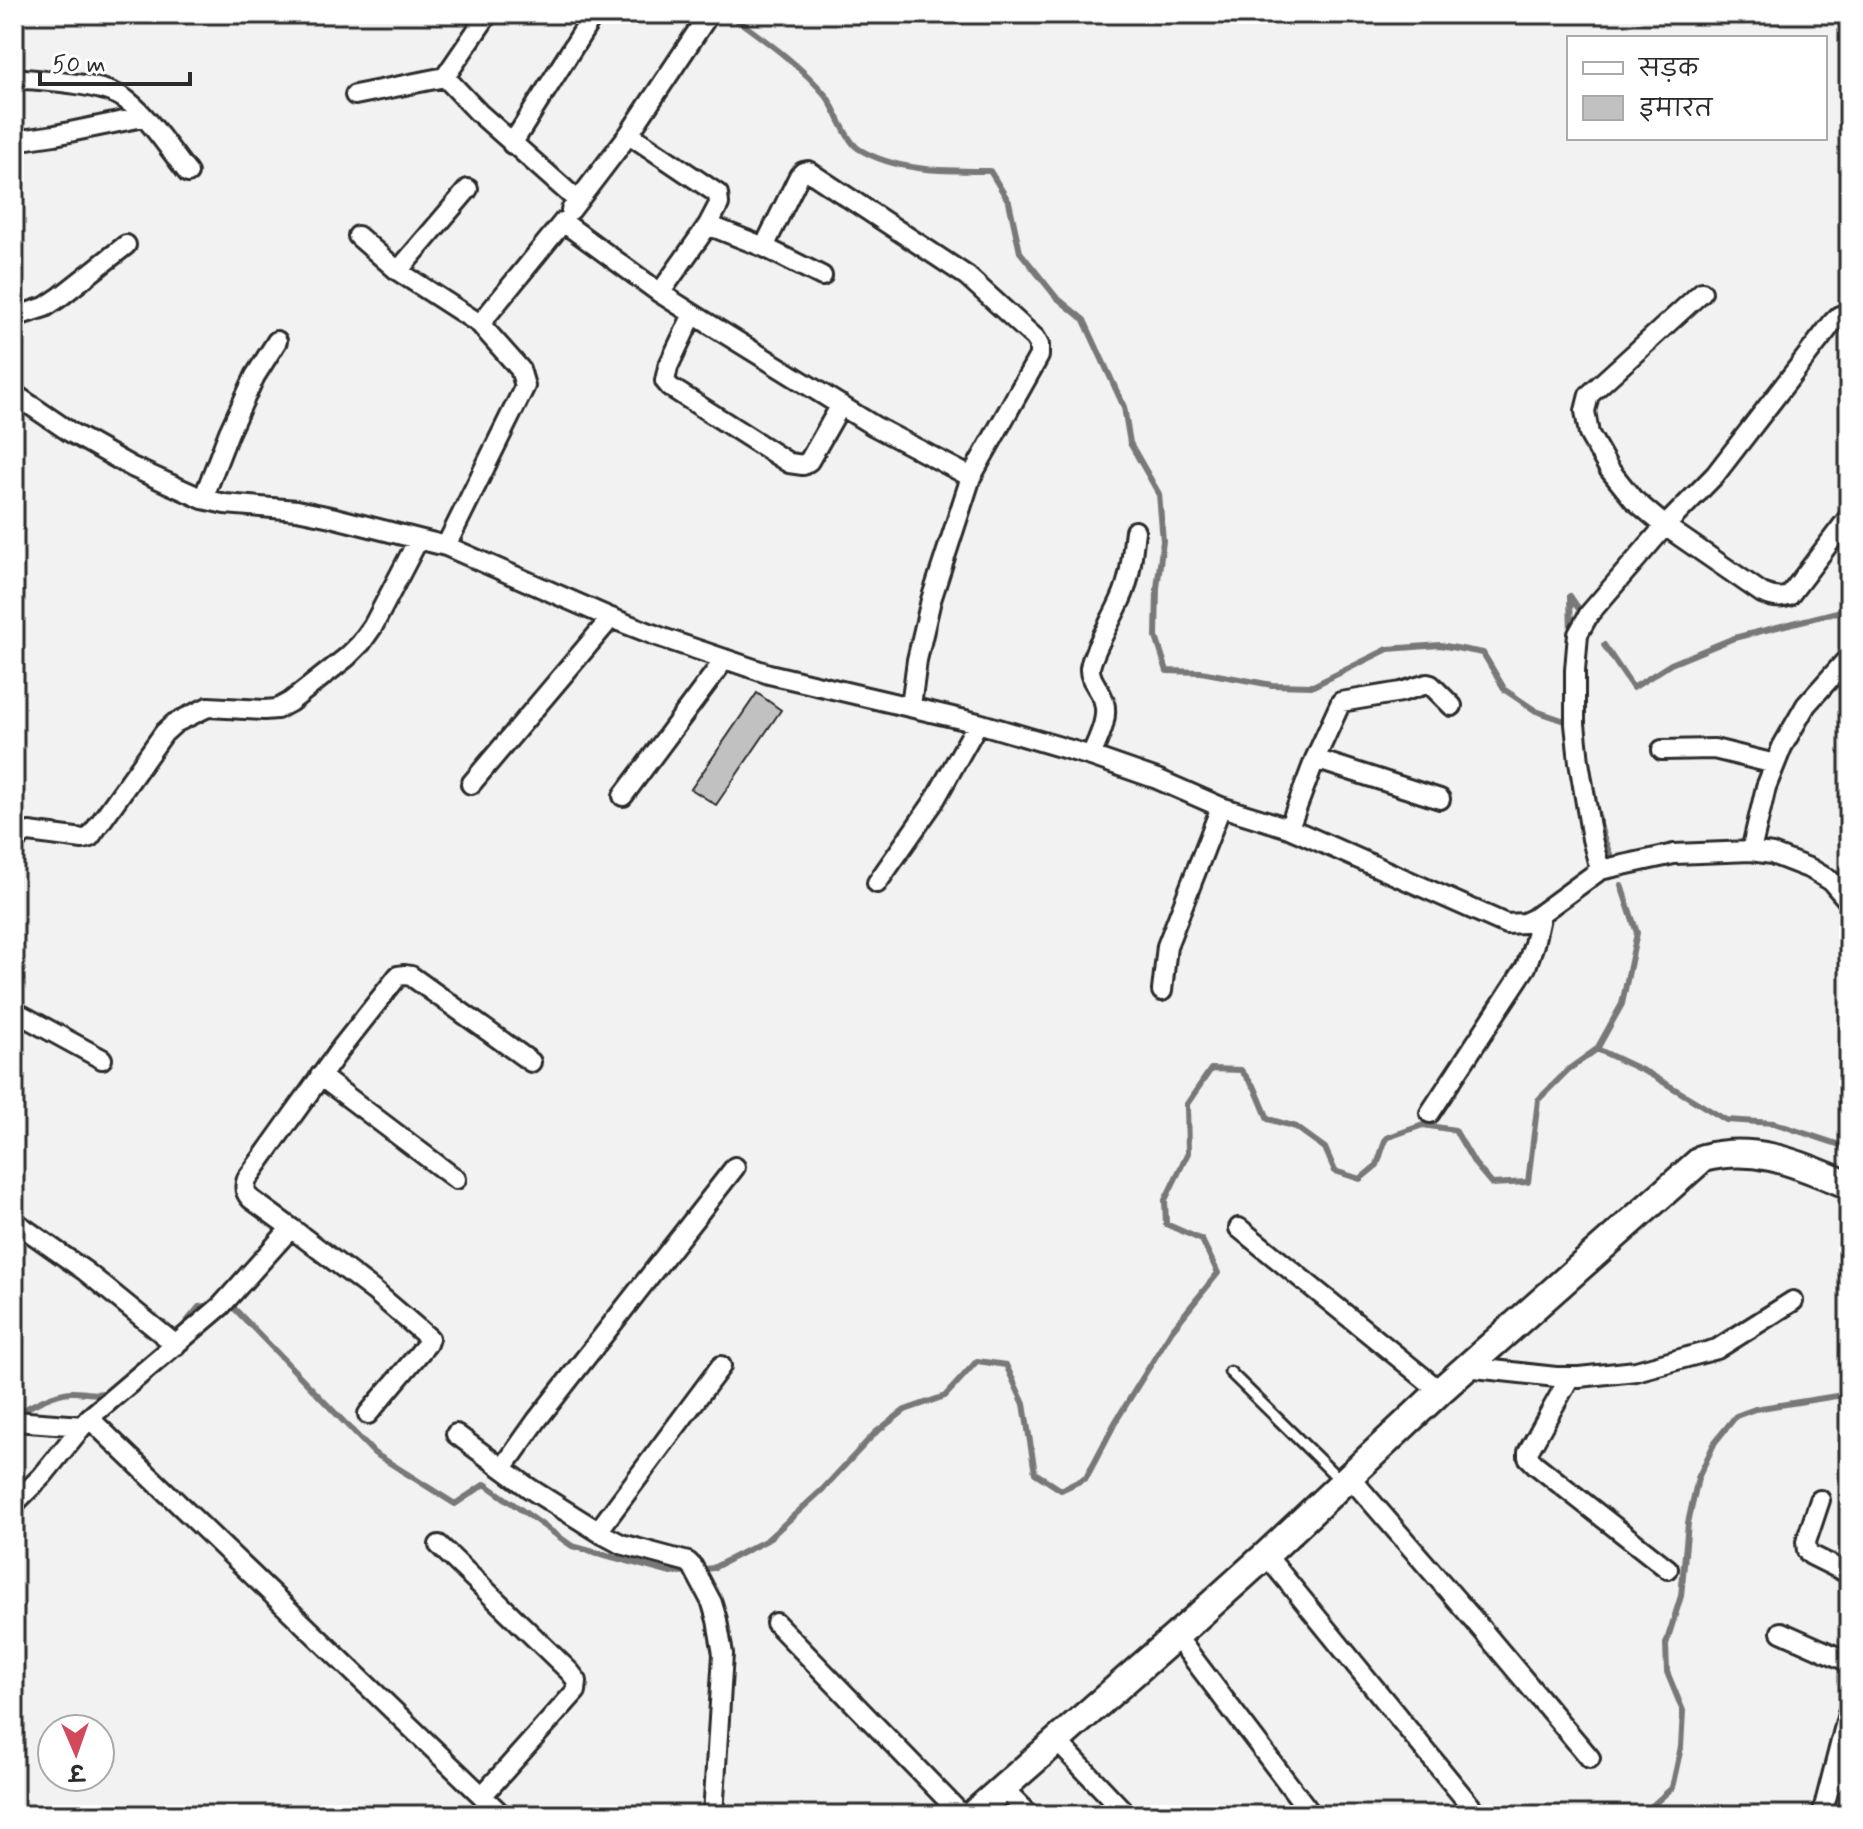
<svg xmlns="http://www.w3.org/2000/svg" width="1863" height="1829" font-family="Mynerve,'Playpen Sans Deva',sans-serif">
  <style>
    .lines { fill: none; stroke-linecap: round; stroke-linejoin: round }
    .stream { stroke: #787878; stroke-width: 6 }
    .building { fill: #c1c1c1; stroke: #2b2b2b; stroke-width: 2 }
    .lane-casing { stroke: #2b2b2b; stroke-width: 15 }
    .street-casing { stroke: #2b2b2b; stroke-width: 24 }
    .secondary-casing { stroke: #2b2b2b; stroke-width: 32 }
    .lane { stroke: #fff; stroke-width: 9 }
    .street { stroke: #fff; stroke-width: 18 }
    .secondary { stroke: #fff; stroke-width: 26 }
  </style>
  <rect width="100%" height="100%" fill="#f2f2f2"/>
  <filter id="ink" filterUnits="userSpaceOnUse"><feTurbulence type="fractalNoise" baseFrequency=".0125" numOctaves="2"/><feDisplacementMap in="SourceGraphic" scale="16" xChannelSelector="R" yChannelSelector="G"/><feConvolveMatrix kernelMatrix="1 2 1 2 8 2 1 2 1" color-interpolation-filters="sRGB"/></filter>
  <g filter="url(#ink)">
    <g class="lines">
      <!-- stream -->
      <path class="stream" d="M729,14C763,39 800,64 827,97C836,110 847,142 859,149C897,172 947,171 990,171L1009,202L1020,252L1056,297L1084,320L1124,407L1130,443L1159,494L1163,541L1157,588L1156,637L1167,671L1201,672L1272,685L1313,686L1388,649L1440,645L1483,653L1505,690L1536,711L1571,723
        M1570,596L1571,633
        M1570,596L1583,615
        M1604,645L1633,688L1671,664L1734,638L1849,609
        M1594,800L1603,836L1613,862
        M1597,1049L1650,1074L1726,1120L1774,1123L1849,1148
        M229,1303L374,1453L455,1504L485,1484L572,1546L671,1573L713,1568L767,1540L822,1490L875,1433L905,1410L945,1396L977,1361L1006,1365L1024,1404L1035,1473L1061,1490L1086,1478L1116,1421L1172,1330L1218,1273L1202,1240L1166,1224L1165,1200L1188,1153L1187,1104L1211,1069L1241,1070L1255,1088L1268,1119L1296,1127L1325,1148L1335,1171L1360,1179L1377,1165L1386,1138L1423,1125L1455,1130L1475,1164L1492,1184L1528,1182L1538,1100L1569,1069L1597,1049L1622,1004L1637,933L1621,885
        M180,1330L199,1307L214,1305
        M14,1415C31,1406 51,1394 70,1392C83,1391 97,1397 109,1391
        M1642,1815L1672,1788L1681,1747L1683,1711L1667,1672L1666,1644L1681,1596L1688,1523L1698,1478L1715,1442L1736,1416L1755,1409L1849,1394"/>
    </g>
    <!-- building -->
    <path class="building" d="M757,693L781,710L716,805L691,789Z"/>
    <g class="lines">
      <!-- lane casing -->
      <g class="lane-casing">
        <path id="lane" d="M1230,1372L1340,1480"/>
      </g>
      <!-- street casing -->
      <g class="street-casing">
        <path id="street" d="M445,77L488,14
          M14,78C44,81 91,82 118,95C142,106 171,152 188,173
          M355,95L445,77L479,113L578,201
          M629,134L718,194L719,204L708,225L660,293
          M14,141L55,135L143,117
          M512,144L594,14
          M468,189L398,271L480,324
          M571,210L629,134L705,20
          M708,225L764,247L822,276
          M358,236L398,271
          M764,247L799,176L803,172L808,171L967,276L1035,338L1039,345V356L971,477L931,600L917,660L911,706
          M1702,292L1589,395L1585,411L1589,434L1609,469L1633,499L1665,526L1762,593C1772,597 1779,599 1789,596L1849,517
          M693,314L668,367L665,381L670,387L789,463L803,465L809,461L841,405
          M14,317L45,307L60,297L126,245
          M14,394L70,432L132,467L203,499L225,504L297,510L331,517L446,546L611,618L660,637L769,674L978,723L1091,756L1157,779L1221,807L1289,828L1506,924L1524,923L1533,919L1600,870L1674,854L1751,851L1772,854L1811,869L1831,881L1849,902
          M203,499L229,432L255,376L277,341
          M446,546L525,386L520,369L480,324L563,222L660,293L693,314L874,426L971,477
          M1662,750L1714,749L1775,764
          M1091,756C1097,740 1109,720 1104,702C1101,689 1089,681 1090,668C1092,652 1114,616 1121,599C1131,578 1132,554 1135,531
          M1315,759L1440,799
          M471,784L611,618
          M623,796L725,659
          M1289,828L1315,759L1341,702L1401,692L1427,684L1431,685L1452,706
          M14,842L23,834L29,832L83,839L90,837L164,733L175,723L208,707L264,710L277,709L290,702L347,657L361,643L373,626L418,540
          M1751,851L1766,787L1782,747L1806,705L1849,657
          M1600,870L1592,839L1579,762L1575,724V670L1578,634L1589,614L1665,526L1715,475L1833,322L1839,316L1849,314
          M877,883L933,803L978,723
          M1162,991L1167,946L1221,807
          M14,1011L102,1059
          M320,1076L456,1179
          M1430,1113L1526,967L1534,944L1541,913
          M14,1221L85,1271L176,1345
          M291,1228L374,1291L429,1338L427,1344L368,1414
          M1239,1228L1440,1391
          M1466,1367L1556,1377H1579L1636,1371L1717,1349L1793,1301
          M1570,1377L1528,1452V1457L1536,1465L1668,1569
          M89,1418L221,1306L291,1228L251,1199C245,1193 244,1187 247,1179L341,1048L398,976L405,975L411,976L531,1062
          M14,1421L83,1426
          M456,1434L529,1488L604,1535L621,1544L688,1562L693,1567L712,1603L717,1620L723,1654L713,1815
          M503,1468L537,1420L735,1167
          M1349,1476L1473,1619L1590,1758
          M1820,1500L1806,1542L1807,1551L1811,1555L1849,1574
          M14,1504L43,1475L89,1418L502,1815
          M598,1531L721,1366
          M439,1545L570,1672L577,1681L576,1691L482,1796
          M1266,1555L1478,1815
          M776,1623L962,1815
          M1781,1632L1849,1662
          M1176,1636L1312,1815
          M1057,1741L1127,1815
          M1003,1788L1030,1815
          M1822,1815L1849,1710"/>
      </g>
      <!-- secondary casing -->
      <g class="secondary-casing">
        <path id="secondary" d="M972,1815L1176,1636L1266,1555L1440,1391L1703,1158C1758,1144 1799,1165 1849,1185"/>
      </g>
      <!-- lane -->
      <use href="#lane" class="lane"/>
      <!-- street -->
      <use href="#street" class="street"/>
      <!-- secondary -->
      <use href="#secondary" class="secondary"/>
    </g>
  </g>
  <!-- margin -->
  <rect width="1863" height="1829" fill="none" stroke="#fff" stroke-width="48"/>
  <rect x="24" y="24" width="1815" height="1781" fill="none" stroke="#2b2b2b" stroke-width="3" filter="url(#ink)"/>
  <!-- legend -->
  <rect x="1567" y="36" width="260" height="104" fill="#ffffff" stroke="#aaaaaa" stroke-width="2"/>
  <rect x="1583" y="62" width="40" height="12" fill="#ffffff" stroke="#aaaaaa" stroke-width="2"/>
  <text x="1639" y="76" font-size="24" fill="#2b2b2b">सड़क</text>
  <rect x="1583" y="96" width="40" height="24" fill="#c1c1c1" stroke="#aaaaaa" stroke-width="2"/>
  <text x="1639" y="116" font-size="24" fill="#2b2b2b">इमारत</text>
  <!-- north arrow -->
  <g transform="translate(76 1753) rotate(178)"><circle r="38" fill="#ffffff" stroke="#aaaaaa" stroke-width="2"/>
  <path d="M0-6L14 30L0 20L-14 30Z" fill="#d1495b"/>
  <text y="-12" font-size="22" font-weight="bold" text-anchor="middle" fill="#2b2b2b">उ</text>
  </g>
  <!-- scale -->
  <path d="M40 72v12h150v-12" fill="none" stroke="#2b2b2b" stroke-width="4"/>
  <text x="52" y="72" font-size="24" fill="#2b2b2b" stroke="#ffffff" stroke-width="6" paint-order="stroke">50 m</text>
</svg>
